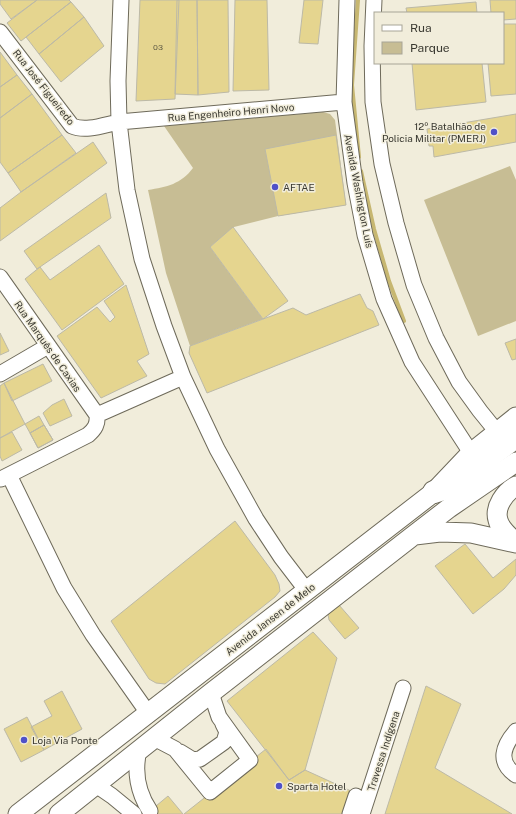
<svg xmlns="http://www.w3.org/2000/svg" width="516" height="814" font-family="'Public Sans',sans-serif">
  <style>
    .green { fill: #c7bd94 }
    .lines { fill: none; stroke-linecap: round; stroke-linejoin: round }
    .stream { stroke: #c7b771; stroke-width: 4 }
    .building { fill: #e5d58f; stroke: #bcb9a7 }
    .minor-casing { stroke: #6e6a5a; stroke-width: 17 }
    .major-casing { stroke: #6e6a5a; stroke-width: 21 }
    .highway-casing { stroke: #6e6a5a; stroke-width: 24 }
    .minor { stroke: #fff; stroke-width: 15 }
    .major { stroke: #fff; stroke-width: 19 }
    .highway { stroke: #fff; stroke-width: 22 }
    .poi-dot { fill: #4f51c8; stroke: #f1eddb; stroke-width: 1.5 }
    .labels { text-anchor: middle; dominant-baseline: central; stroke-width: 3; stroke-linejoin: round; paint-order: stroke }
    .number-label { font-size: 8px; fill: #656048 }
    .street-label { font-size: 10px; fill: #3a3931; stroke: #f1eddb }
    .poi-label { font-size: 10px; fill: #3a3931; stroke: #f1eddb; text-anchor: start }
  </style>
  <rect width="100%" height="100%" fill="#f1eddb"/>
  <!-- green -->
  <path class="green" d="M323,112L330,114L335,120L346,205L278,216L234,227L210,247L263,319L190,346L166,273L148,190C167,187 181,184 193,168L164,126Z
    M510,166L516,180V321L478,336L424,200Z"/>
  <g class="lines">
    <!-- stream -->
    <path class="stream" d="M358,0L352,85L359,157
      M361,171L374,229L389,281L404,321"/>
  </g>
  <!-- building -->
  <path class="building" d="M0,0H37L11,19L0,4Z
    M37,0H69L71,2L21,41L7,23Z
    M140,0H179L175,99L136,101Z
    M177,0H197L198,95L175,94Z
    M197,0H228L229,92L198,95Z
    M235,0H267L269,90L233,91Z
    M304,0H323L318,44L299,43Z
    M490,0H516V19L503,20V13H491Z
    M71,2L84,17L39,54L26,37Z
    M476,2L477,13H407L406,8Z
    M84,17L104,46L61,82L39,54Z
    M503,24H516V94L491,96L488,63H503Z
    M0,52L17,75L0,87Z
    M412,63H482L486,102L416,110Z
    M17,75L32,94L0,118V87Z
    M32,94L62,135L8,173L0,162V118Z
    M516,114V142L434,157L433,146H429L427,129Z
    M62,135L76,153L21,192L8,173Z
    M336,135L346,205L278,216L265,149Z
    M93,142L107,163L0,241V208L21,192Z
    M106,193L111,218L37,269L24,251Z
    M233,227L288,301L263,319L210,247Z
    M99,245L124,284L62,330L25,279L40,267L50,280Z
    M126,285L149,354L137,361L147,376L101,398L57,336L97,307L110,322L115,317L104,301Z
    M360,294L367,308L373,311L379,325L207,393L189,353L190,346L293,308L306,315Z
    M0,333L9,351L0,355Z
    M516,339V359L512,360L505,343Z
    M43,364L52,381L12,401L4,383Z
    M4,383L25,424L0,438V386Z
    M64,399L72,416L50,426L43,413L52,405Z
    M39,416L44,425L30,433L25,424Z
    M44,425L53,440L38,448L30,433Z
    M44,425L53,440L38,448L30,433Z
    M12,432L22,450L2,461L0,456V438Z
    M235,521L275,575L279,584L280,591L275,597L165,684L156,683L149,679L111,621Z
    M465,544L493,578L516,559V575L504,589L473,614L435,566Z
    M339,605L359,628L345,639L329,620L328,614Z
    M313,632L337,658L305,770L289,780L227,701Z
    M426,686L461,704L435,768L512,814H385Z
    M62,691L82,729L44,750L31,727L52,716L44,701Z
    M27,717L44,750L21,762L4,729Z
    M266,749L289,780L305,770L351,791L342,814H184Z
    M168,796L183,814H146L150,811Z"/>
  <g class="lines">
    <!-- minor casing -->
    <g class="minor-casing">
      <path id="minor" d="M121,0L118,81L119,122L127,190L142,259L164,326L183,377L217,449L256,519L281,557L307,591
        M347,0L344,102L355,183L365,235L384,299L412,362L471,453
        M374,0L372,46L373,102L382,164L396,223L414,285L436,338L459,382L480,411L497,432
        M0,32L72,126C86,132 104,125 119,122L344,102
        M0,277L97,415
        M0,374L48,346
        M97,415L183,377
        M9,475L64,588L93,635L148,713
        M1,479L88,435C95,429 98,424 97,415
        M516,731C503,746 497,762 516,775
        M154,738L175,749L210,792L250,760L219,717L211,693
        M139,750C134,771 138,793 150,811
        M180,752L193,760L200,759L224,742L227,732L223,724
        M96,785L112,796L134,814
        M350,814L356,796
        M362,814L403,688"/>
    </g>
    <!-- major casing -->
    <g class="major-casing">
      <path id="major" d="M415,535L440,532L471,533L516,543
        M515,542C509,536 500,529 498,520C494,507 505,492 516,486
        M18,814L434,492L471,453L516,417
        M59,814L211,693L414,535L449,508L516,462"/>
    </g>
    <!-- highway casing -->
    <g class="highway-casing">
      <path id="highway" d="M434,492L446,488L516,437"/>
    </g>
    <!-- minor -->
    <use href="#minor" class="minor"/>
    <!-- major -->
    <use href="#major" class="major"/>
    <!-- highway -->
    <use href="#highway" class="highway"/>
  </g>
  <!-- markers -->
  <g class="poi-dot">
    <circle cx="494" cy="132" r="4"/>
    <circle cx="275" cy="187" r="4"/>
    <circle cx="24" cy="740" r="4"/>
    <circle cx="279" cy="786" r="4"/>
  </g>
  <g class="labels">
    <!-- number labels -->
    <g class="number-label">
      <text x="158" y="47">03</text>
    </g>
    <!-- street labels -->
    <g class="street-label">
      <text transform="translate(44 87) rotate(52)">Rua José Figueiredo</text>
      <text transform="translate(231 112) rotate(-5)">Rua Engenheiro Henri Novo</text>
      <text transform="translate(359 191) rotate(79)">Avenida Washington Luís</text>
      <text transform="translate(48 346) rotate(55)">Rua Marquês de Caxias</text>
      <text transform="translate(270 619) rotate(-38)">Avenida Jansen de Melo</text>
      <text transform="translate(383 751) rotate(-72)">Travessa Indígena</text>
    </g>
    <!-- poi labels -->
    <g class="poi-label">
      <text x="486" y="126" text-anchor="end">12º Batalhão de<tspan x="486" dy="12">Policia Militar (PMERJ)</tspan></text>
      <text x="283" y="187">AFTAE</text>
      <text x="32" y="740">Loja Via Ponte</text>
      <text x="287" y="786">Sparta Hotel</text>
    </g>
  </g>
  <!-- legend -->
  <rect x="374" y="12" width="130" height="52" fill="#f1eddb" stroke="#a8a597"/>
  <rect x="382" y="25" width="20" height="6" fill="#ffffff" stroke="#a8a597"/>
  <text x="410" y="32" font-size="12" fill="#3a3931">Rua</text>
  <rect x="382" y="42" width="20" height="12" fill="#c7bd94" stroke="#a8a597"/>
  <text x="410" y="52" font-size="12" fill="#3a3931">Parque</text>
</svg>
